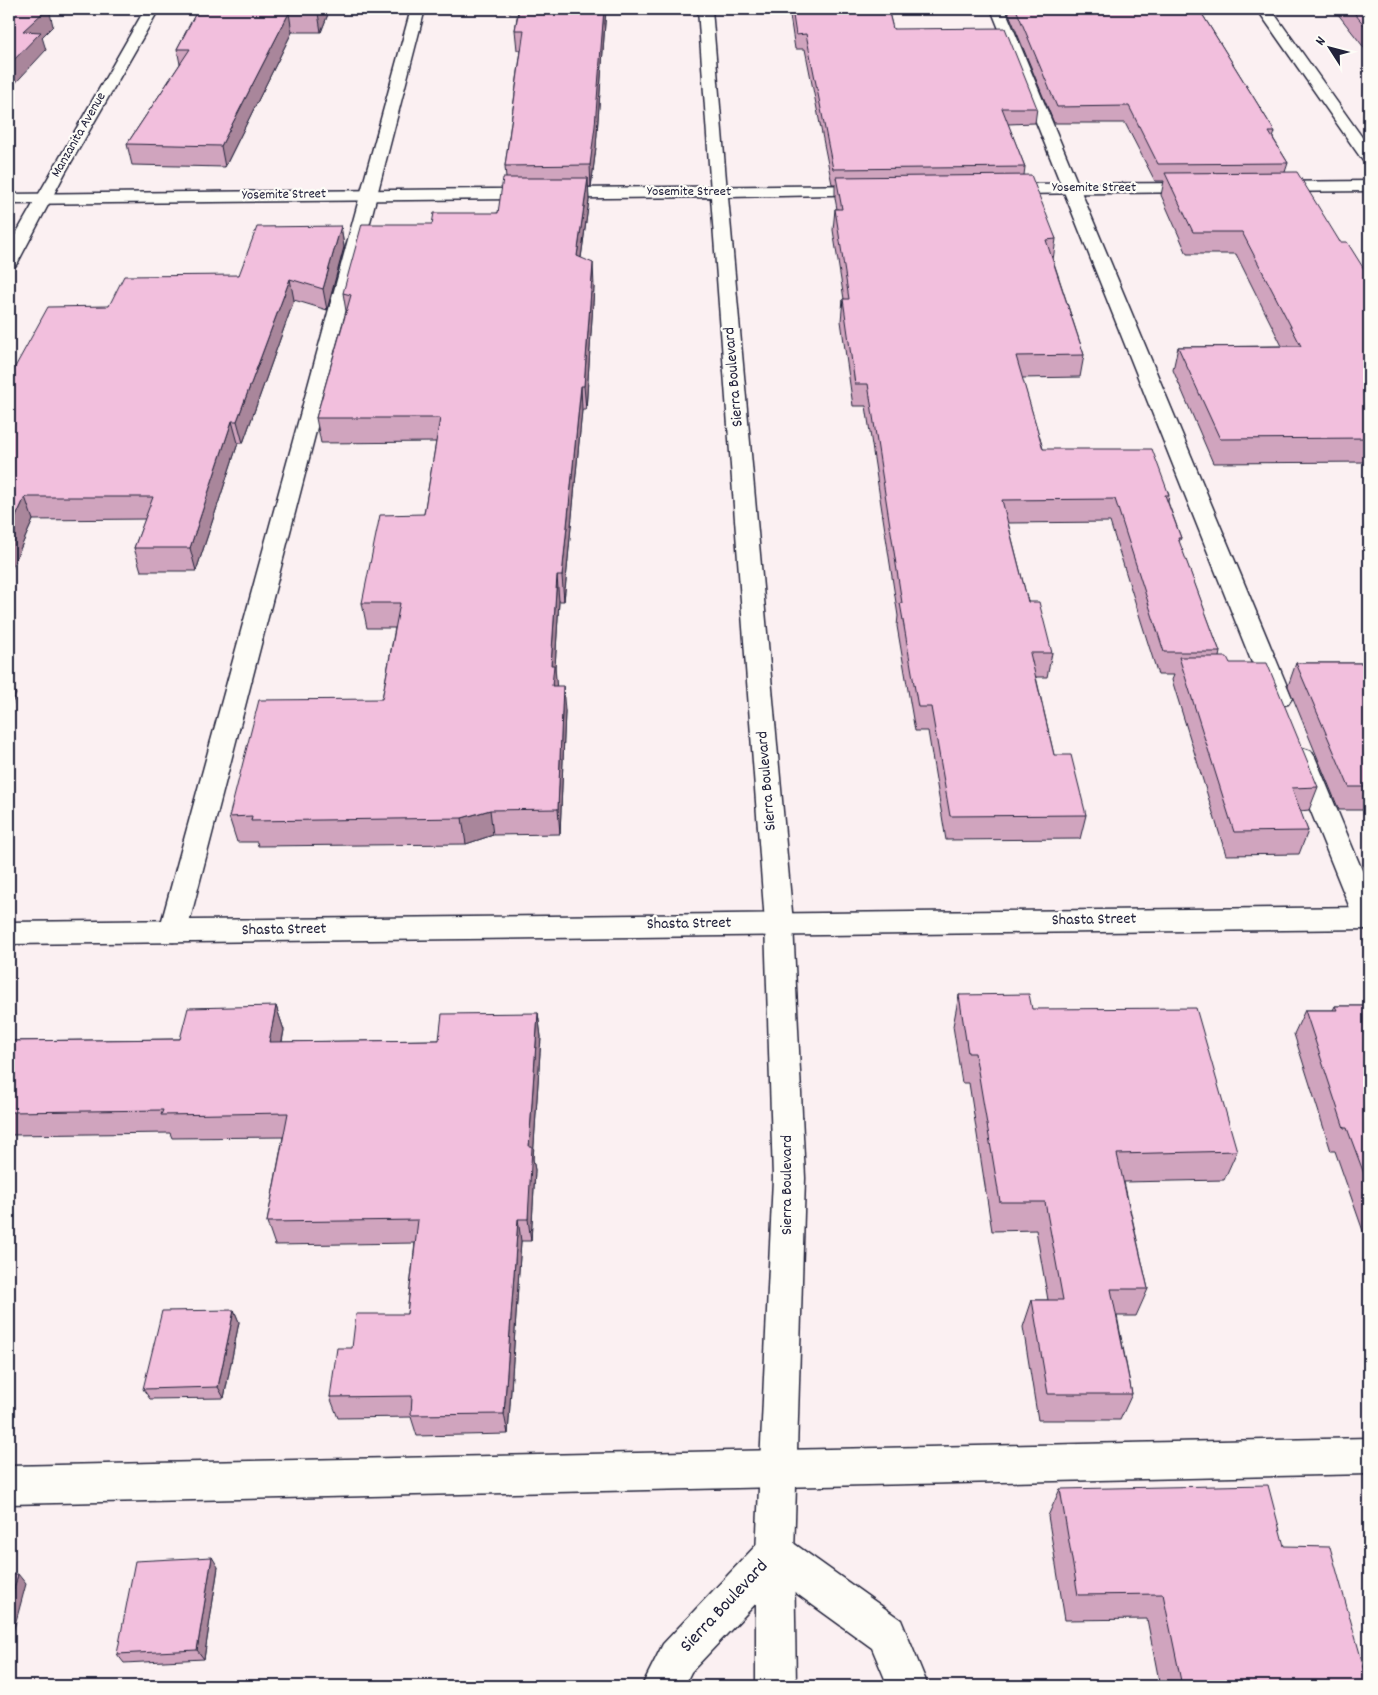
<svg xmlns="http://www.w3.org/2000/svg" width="1378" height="1695" font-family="Dekko,sans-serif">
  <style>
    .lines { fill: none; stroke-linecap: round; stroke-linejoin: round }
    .lane-casing { stroke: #22223b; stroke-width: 3 }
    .street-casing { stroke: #22223b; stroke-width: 3 }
    .secondary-casing { stroke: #22223b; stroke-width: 3 }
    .lane { fill: #fdfcf7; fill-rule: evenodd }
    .street { fill: #fdfcf7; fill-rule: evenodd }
    .secondary { fill: #fdfcf7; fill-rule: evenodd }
    .wall { fill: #d0a4be; stroke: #22223b }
    .shaded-wall { fill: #a9869b; stroke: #22223b }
    .building { fill: #f2bfdd; stroke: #22223b }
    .labels { text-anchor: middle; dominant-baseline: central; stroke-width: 4.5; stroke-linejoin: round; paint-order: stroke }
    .far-street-label { font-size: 14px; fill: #22223b; stroke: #fdfcf7 }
    .street-label { font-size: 16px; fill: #22223b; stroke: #fdfcf7 }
    .near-street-label { font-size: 19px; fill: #22223b; stroke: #fdfcf7 }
  </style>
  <rect width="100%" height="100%" fill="#fbf0f2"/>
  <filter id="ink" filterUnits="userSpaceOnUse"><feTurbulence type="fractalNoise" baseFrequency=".02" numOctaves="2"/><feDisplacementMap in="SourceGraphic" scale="10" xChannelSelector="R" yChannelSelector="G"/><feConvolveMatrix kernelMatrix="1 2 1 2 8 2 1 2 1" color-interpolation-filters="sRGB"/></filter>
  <g filter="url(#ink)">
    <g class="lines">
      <!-- lane casing -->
      <g class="lane-casing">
        <path id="lane" d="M411,9H425L187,931L183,939L173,942L163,939L159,931Z
          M991,9H1005L1292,698L1288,704L1279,706L1270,704L1266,698Z
          M1302,748L1311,751L1315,757L1369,887V929L1358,926L1354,918L1289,757L1293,751Z
          M1369,1438V1474L9,1504V1466Z"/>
      </g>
      <!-- street casing -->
      <g class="street-casing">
        <path id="street" d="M145,9H159L65,173L18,262L15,266L9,267V246Z
          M698,9H712L727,192L725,196H713L711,192Z
          M1257,9H1271L1369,147V163L1363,161Z
          M1369,907V929L9,944V922Z
          M775,1535L789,1540L901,1620L928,1686H888L872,1648L778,1580L691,1672L684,1686H642L663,1644L761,1540Z"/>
      </g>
      <!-- secondary casing -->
      <g class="secondary-casing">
        <path id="secondary" d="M1369,181V191L1268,192L1262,191L1260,187L1262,183L1268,182Z
          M1200,183L1206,184L1208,188L1206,192L998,194L992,193L990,189L992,185L998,184Z
          M873,185L879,186L881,190L879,194L728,197L793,923L805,1178L794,1554L796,1686H756V1554L773,1178L765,923L711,197L9,204V194Z"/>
      </g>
      <!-- lane -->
      <use href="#lane" class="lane"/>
      <!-- street -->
      <use href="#street" class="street"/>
      <!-- secondary -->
      <use href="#secondary" class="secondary"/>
    </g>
    <!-- wall -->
    <path class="wall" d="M198,9H330L321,32H292L225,167L132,165L127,144L180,64L177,49Z
      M456,9H606L596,147L591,187H588L589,200L581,258L594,287L586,410H582L564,601H559L555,667L556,686L565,711L560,834L493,835L466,844L258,846L257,842H237L229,817L382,699L395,628H367L362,603L424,514L436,442L321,443L316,418L346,311L343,293L432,224L498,213L506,178L505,166L521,50H517L515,30L518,11L456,12Z
      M789,9H888L893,29L1037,108L1035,123L1008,124L1025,167L1024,175L1056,239L1053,260L1084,355L1080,377L1022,378L1043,449L1169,495L1168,502L1181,538L1179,542L1220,652L1219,657L1230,663L1318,787L1309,810L1300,811L1308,831L1299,854L1226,855L1172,680L1174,675H1158L1110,522L1008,523L1028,602L1052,653L1047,677H1036L1054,755L1086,815L1080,839L946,840L928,731H915L897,626L898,616L866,406H853L841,321L843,299H844L833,230L835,209H837L835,198V184H832L805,49H795Z
      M1007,9H1199L1275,132L1273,138L1288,163L1285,172L1340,242L1369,277V462L1213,463L1173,370L1178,347L1282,346L1236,254H1187L1161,195L1164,181H1155L1125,123H1054Z
      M1334,9H1369V54Z
      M341,226L344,247L327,310L294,300L243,443H238L196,571H141L134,548L145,519L33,520L9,574V378L109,306L239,275Z
      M1296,663H1369V810H1339L1288,686Z
      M959,995L1032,1009L1237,1151L1224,1180L1124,1182L1148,1289L1136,1316H1117L1132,1394L1120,1420H1038L1023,1327L1032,1300H1048L1036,1230L992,1231L969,1083H962L953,1026Z
      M276,1006L284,1030L282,1042L439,1040L538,1013L541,1037L533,1159L535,1170L531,1241H521L508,1434L417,1436L411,1417L338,1418L330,1397L352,1348L407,1314L415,1243L275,1245L267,1222L283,1137L172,1138L170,1133L9,1135V1041L180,1039Z
      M1335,1006H1369V1248L1335,1151H1331L1294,1034L1305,1010H1333Z
      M234,1310L239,1322L224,1398L150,1399L143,1389Z
      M1060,1489L1284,1546L1369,1686H1160L1147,1619L1065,1620L1048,1516Z
      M218,1567L204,1659L124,1663L117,1654Z"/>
    <!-- shaded-wall -->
    <path class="shaded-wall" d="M35,9H53L50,13L53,26L42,37L46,50L9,90V65L23,31Z
      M320,9H330L321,32L318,13Z
      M604,9H606L596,147L591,187L590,165Z
      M289,13L292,32L225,167L221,146Z
      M588,178L589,200L578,279L577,256Z
      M341,226L344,247L327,310L323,289Z
      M593,263L594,287L586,410L584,386Z
      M290,279L294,300L243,443L237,421Z
      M581,386L582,410L564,601L562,576Z
      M232,421L238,443L196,571L190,548Z
      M25,497L33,520L9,574V532Z
      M557,576L559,601L555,667L557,690L554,711L551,665Z
      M9,678L16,694L9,711Z
      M563,686L565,711L560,834L558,809Z
      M490,810L493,835L466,844L462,818Z
      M276,1006L284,1030L277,1066L269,1042Z
      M538,1013L541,1037L533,1159L535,1170L531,1241L528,1219L529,1147Z
      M518,1219L521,1241L508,1434L504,1414Z
      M234,1310L239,1322L224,1398L218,1387Z
      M212,1557L218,1567L204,1659L197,1650Z
      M18,1574L26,1584L9,1647V1607Z"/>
    <!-- building -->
    <path class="building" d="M9,9H47L23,31L41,32L9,65Z
      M198,9H320L318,13H289L221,146L127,144L190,49H177Z
      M519,9H604L595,126L590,165L505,166L524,30H515Z
      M792,9H888L893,29L1005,28L1037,108H1002L1025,167L833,169L806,34L796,35Z
      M1016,9H1199L1275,132H1269L1288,163L1158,164L1129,106L1057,107Z
      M1351,9H1369V31Z
      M1297,172L1340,242H1347L1369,277V438L1220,439L1178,347L1301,346L1242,232H1193L1165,173Z
      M1031,175L1056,239L1046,240L1084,355L1016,356L1043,449H1152L1169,495H1165L1181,538H1178L1220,652H1164L1115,499L1002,500L1028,602H1039L1052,653H1030L1054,755H1071L1086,815L950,816L931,707H918L900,603H902L868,384H855L843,299H849L835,209H842L836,177Z
      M503,178H588L577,256L593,263L584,386H581L562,576H557L551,665H554L552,686H563L558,809L490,810L462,818L251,821L252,816L229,817L259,700L382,699L400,603H362L380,515L424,514L440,418H316L351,295L343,293L362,224H432L434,213H498Z
      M341,226L323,289L290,279L237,421H232L190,548H134L153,497H25L9,532V378L48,307L109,306L124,276L239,275L257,227Z
      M1179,657H1227L1230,663H1267L1318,787L1292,788L1308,831L1234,832Z
      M1296,663H1369V787H1349Z
      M1029,994L1032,1009L1196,1008L1237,1151L1117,1154L1148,1289H1111L1132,1394H1048L1032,1300H1063L1045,1202H1000L975,1053H968L959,995Z
      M276,1006L269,1042L439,1040L442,1014L538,1013L529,1147H532L528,1219H518L504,1414L411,1415L412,1396L330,1397L337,1348H352L356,1314H407L418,1220L267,1222L288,1113L161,1115L163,1110L9,1112V1041L180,1039L188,1008Z
      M1335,1006H1369V1187L1347,1128H1344L1305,1010H1337Z
      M234,1310L218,1387L143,1389L162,1311Z
      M1268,1485L1284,1546L1330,1547L1369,1686H1182L1163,1594L1078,1595L1060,1489Z
      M212,1557L197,1650L117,1654L135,1561Z
      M9,1574H18L9,1607Z"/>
  </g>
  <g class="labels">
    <!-- far-street labels -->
    <g class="far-street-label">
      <text transform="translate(79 135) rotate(-60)">Manzanita Avenue</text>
      <text x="1094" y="188">Yosemite Street</text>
      <text x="689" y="192">Yosemite Street</text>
      <text transform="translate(284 195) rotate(-1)">Yosemite Street</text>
    </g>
    <!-- street labels -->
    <g class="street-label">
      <text transform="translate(734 377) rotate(-95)">Sierra Boulevard</text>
      <text transform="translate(767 781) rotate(-95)">Sierra Boulevard</text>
      <text transform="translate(1094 920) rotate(-1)">Shasta Street</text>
      <text transform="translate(689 924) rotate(-1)">Shasta Street</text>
      <text transform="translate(284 930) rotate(-1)">Shasta Street</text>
      <text transform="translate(787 1185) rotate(-90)">Sierra Boulevard</text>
    </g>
    <!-- near-street labels -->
    <g class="near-street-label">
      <text transform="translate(725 1607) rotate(-47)">Sierra Boulevard</text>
    </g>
  </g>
  <!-- margin -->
  <rect width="1378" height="1695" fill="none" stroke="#fdfcf7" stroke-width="30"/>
  <rect x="15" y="15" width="1348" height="1665" fill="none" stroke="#22223b" stroke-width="2" filter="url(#ink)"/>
  <!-- north arrow -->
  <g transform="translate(1330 48) rotate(306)" stroke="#fdfcf7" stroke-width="4" paint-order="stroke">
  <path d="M0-4L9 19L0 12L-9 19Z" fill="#22223b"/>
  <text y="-8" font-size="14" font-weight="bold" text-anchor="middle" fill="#22223b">N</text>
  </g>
</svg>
